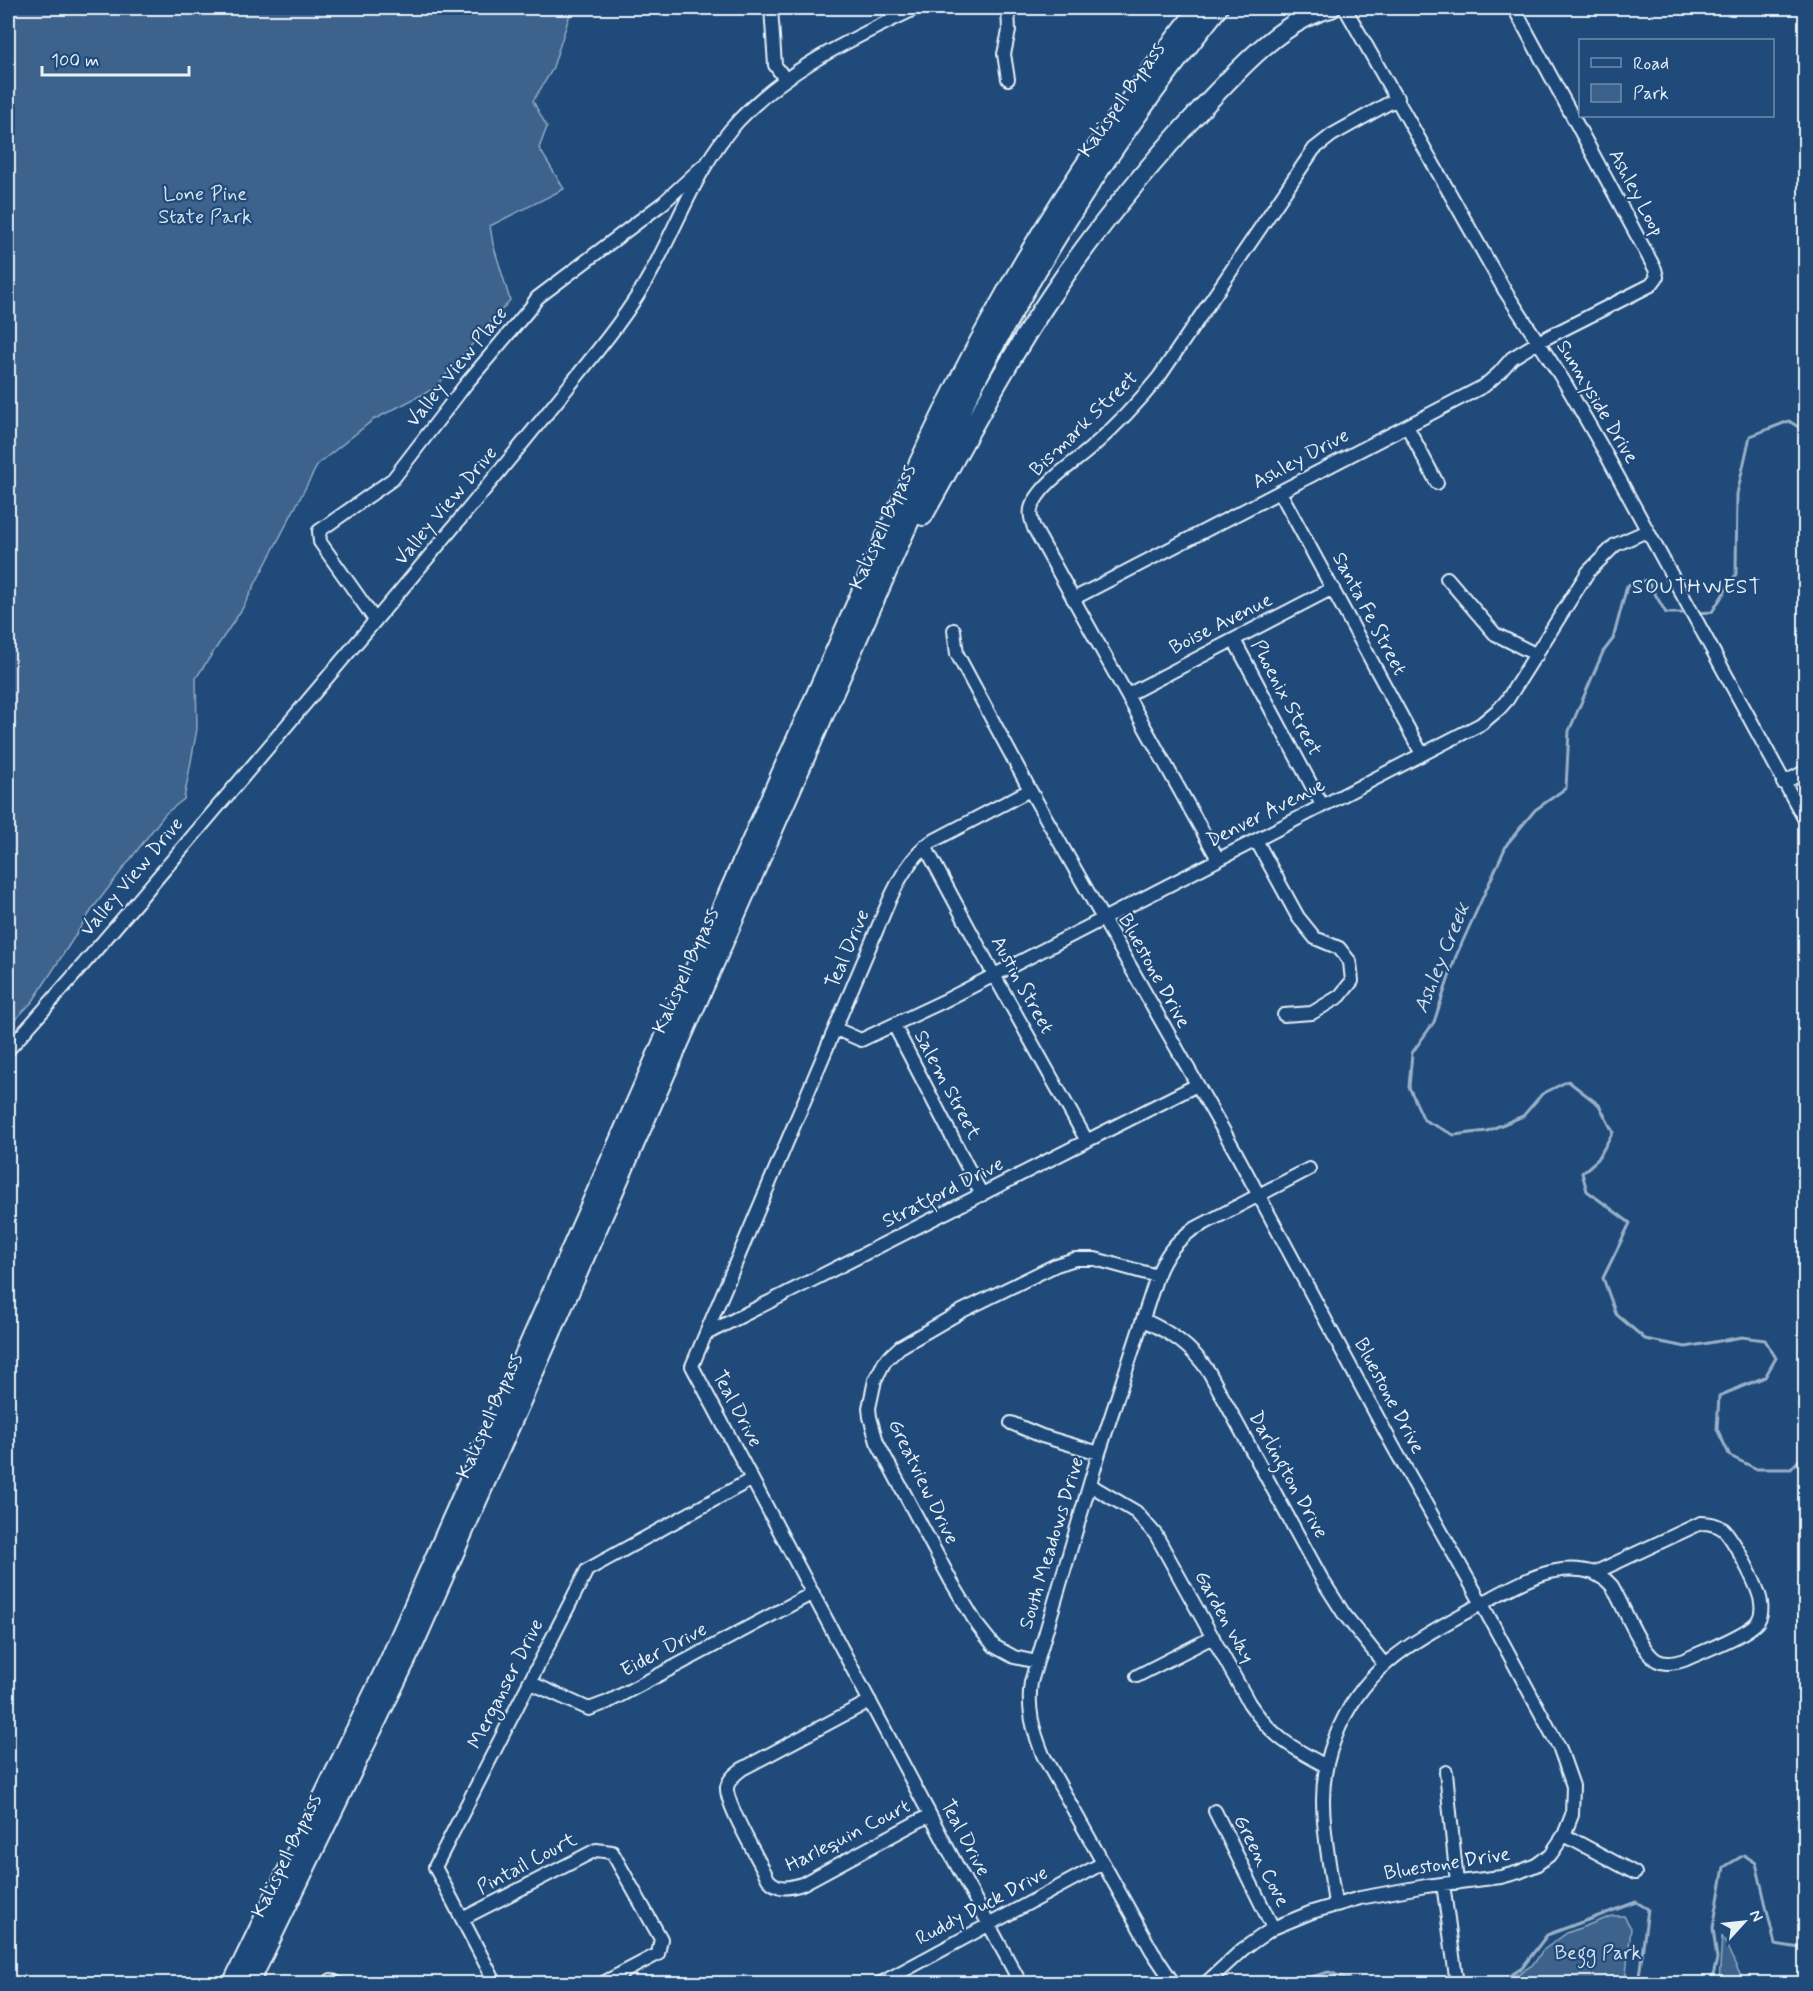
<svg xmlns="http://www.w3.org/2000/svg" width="1813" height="1991" font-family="Mynerve,sans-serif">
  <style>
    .green { fill: #3c628c; stroke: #92aac2; stroke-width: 1.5 }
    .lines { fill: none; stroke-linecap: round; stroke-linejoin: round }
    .stream { stroke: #9ab0c7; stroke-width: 3 }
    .minor-casing { stroke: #e8f1f8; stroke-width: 16 }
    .highway-casing { stroke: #e8f1f8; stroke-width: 22 }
    .minor { stroke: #1f4a7a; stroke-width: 12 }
    .highway { stroke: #1f4a7a; stroke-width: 18 }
    .labels { text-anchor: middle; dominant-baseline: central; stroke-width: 4.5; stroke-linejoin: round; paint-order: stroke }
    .street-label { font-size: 20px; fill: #e8f1f8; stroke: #1f4a7a }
    .park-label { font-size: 20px; fill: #d7e3ed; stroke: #1f4a7a }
    .neighbourhood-label { font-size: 21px; letter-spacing: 1.5px; fill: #e8f1f8; stroke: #1f4a7a }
    .water-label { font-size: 21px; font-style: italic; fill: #d4e1ec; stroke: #1f4a7a }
  </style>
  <rect width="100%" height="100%" fill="#1f4a7a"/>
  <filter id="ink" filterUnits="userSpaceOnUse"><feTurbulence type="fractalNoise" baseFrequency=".0167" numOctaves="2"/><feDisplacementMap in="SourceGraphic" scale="12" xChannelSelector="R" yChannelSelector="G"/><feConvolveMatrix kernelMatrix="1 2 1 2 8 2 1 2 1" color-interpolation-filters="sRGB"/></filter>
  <g filter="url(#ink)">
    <!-- green -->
    <path class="green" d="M8,8H572L552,70L533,101L547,127L539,148L564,189L490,226L493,244L510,300L435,388L373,420L318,464L242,609L196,678L197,729L184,799L165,814L93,908L33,1001L8,1027Z
      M1612,1916H1624L1631,1928L1625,1983H1504L1534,1964L1542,1951L1567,1933Z
      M1722,1936L1744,1983H1719Z"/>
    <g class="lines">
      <!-- stream -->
      <path class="stream" d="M1689,613H1666L1647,580L1627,586L1613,639L1603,652L1569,731L1566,788L1535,810L1507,844L1456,956L1434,1022L1412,1053L1409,1087L1424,1120L1454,1135L1487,1131L1523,1116L1542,1094L1568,1081L1599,1105L1613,1132L1598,1159L1582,1173L1587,1191L1630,1223L1603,1278L1616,1314L1645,1339L1686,1347L1742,1337L1765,1340L1776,1358L1765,1377L1719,1396L1717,1429L1730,1456L1757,1469H1791L1806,1452
        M1695,613L1712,612L1736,574L1737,494L1750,436L1789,421L1806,432
        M1285,1984L1329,1972L1360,1984
        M1497,1984L1522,1968L1547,1935L1636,1902L1648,1909L1638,1984
        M1711,1984L1717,1959L1713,1928L1724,1867L1744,1855L1756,1863L1775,1944L1806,1949"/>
      <!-- minor casing -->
      <g class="minor-casing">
        <path id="minor" d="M771,8L775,65L785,79
          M1008,8L1009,31L1004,54L1008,79
          M1345,8L1505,291L1565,383L1603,449L1806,822
          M1407,426L1437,483
          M1280,492L1422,754
          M1447,578L1495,634L1537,655
          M1073,599L1484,386L1499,373L1512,358L1538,342L1651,285L1657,277L1655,269L1514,8
          M375,620L320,542L319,531L393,479L466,384L531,307L537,298L663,203L703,166
          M954,630L957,654L1030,790L1235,1151L1393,1446L1482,1604L1560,1749L1573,1786L1572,1815L1564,1835L1551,1854L1536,1865L1519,1872L1501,1877L1426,1886L1360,1898L1312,1912L1273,1928L1243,1949L1205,1984
          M1234,640L1322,805
          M1127,695L1333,588
          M1783,783L1806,771
          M1256,840L1298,917L1315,938L1339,948L1350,962L1352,981L1340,996L1312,1013L1284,1015
          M925,846L994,975L1087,1141
          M1218,859L1034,528C1031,519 1028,511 1034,502C1047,479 1072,465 1091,448C1116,426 1138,403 1159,377L1314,149L1332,135L1398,98
          M894,1025L982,1195
          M836,1029L861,1040L944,1001L1481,724L1499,709L1507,700L1588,572L1615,545L1647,531
          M8,1050C86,964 161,873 237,784C346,656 455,527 561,396C593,356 627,317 652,271C680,220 699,162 739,120C790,66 851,40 916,8
          M1144,1320C1173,1334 1191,1346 1209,1372L1323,1581L1344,1614L1384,1664
          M706,1334L1197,1085
          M1011,1423L1042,1436L1099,1453
          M1090,1485L1136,1512L1156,1535L1249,1703C1272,1737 1291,1747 1326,1766
          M1701,1523C1709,1523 1716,1524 1723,1529C1733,1538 1760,1589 1761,1603C1762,1609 1761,1616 1758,1621C1748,1635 1701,1652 1684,1660C1675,1663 1665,1665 1656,1660C1639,1648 1623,1605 1612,1586L1606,1580L1594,1573Z
          M1037,1662L1014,1657L994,1646L978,1626L951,1581L877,1442L870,1417L869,1408L875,1380L885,1361L900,1347L962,1311L1056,1265L1075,1259H1095L1157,1276
          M1137,1676L1213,1637
          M529,1682L589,1709L608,1702L813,1593
          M870,1701L742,1769C735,1774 729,1779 727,1787C725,1804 760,1861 768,1879C778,1891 789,1888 802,1884L930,1815
          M1446,1772L1457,1883
          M1215,1811L1273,1928
          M1564,1835L1635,1873
          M1443,1884L1457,1984
          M1335,1905C1331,1870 1323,1836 1323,1800C1323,1779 1327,1758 1335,1738C1362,1666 1416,1640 1479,1605C1514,1586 1553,1560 1594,1573
          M462,1919L596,1850L612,1852L661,1939L658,1954L601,1984
          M331,1980L339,1984
          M496,1984L435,1867L587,1570L752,1479
          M879,1984L1103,1863
          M1021,1984L956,1864L692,1366L889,901C899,879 911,857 931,842L1030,790
          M1174,1984L1152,1951L1043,1755C1033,1730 1027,1709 1031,1682L1099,1453L1157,1276C1165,1256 1174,1243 1192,1230L1309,1169"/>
      </g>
      <!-- highway casing -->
      <g class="highway-casing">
        <path id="highway" d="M923,516C965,441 1005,364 1053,293C1098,226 1149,165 1204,106C1238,70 1282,20 1331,8
          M232,1984L390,1659L908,486C933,432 958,379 987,327C1048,214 1120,108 1199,8
          M249,1984L414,1644L883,581C917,504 951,426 991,352C1056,230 1132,115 1218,8"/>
      </g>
      <!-- minor -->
      <use href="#minor" class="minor"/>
      <!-- highway -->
      <use href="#highway" class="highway"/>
    </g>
  </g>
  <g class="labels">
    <!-- street labels -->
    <g class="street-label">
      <text transform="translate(1122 100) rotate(-55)">Kalispell Bypass</text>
      <text transform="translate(1636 193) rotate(62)">Ashley Loop</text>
      <text transform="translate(457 367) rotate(-51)">Valley View Place</text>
      <text transform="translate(1597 402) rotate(59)">Sunnyside Drive</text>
      <text transform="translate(1084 424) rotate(-44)">Bismark Street</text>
      <text transform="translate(1301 459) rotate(-28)">Ashley Drive</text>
      <text transform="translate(446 506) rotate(-50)">Valley View Drive</text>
      <text transform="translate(883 527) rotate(-66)">Kalispell Bypass</text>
      <text transform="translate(1369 614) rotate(62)">Santa Fe Street</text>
      <text transform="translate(1221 624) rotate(-27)">Boise Avenue</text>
      <text transform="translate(1286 698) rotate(62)">Phoenix Street</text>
      <text transform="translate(1266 813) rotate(-27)">Denver Avenue</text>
      <text transform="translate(132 877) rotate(-50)">Valley View Drive</text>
      <text transform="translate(848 949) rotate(-67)">Teal Drive</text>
      <text transform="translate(686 971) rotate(-66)">Kalispell Bypass</text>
      <text transform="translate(1154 971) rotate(61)">Bluestone Drive</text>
      <text transform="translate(1022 985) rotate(61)">Austin Street</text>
      <text transform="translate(947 1085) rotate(62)">Salem Street</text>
      <text transform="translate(943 1193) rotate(-27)">Stratford Drive</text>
      <text transform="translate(1389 1396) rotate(62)">Bluestone Drive</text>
      <text transform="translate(737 1409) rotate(62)">Teal Drive</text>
      <text transform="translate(490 1416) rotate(-66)">Kalispell Bypass</text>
      <text transform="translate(1288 1475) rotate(61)">Darlington Drive</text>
      <text transform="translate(923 1482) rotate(64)">Greatview Drive</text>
      <text transform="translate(1052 1543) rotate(-73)">South Meadows Drive</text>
      <text transform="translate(1224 1617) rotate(61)">Garden Way</text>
      <text transform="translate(664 1650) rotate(-28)">Eider Drive</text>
      <text transform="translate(506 1684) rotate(-63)">Merganser Drive</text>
      <text transform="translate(848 1836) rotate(-27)">Harlequin Court</text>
      <text transform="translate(965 1838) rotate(62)">Teal Drive</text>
      <text transform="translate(287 1856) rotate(-64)">Kalispell Bypass</text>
      <text transform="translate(1261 1861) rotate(63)">Green Cove</text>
      <text transform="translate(527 1864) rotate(-28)">Pintail Court</text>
      <text transform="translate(1447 1864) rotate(-9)">Bluestone Drive</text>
      <text transform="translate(982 1906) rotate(-28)">Ruddy Duck Drive</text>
    </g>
    <!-- park labels -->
    <g class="park-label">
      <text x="205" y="194">Lone Pine<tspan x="205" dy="23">State Park</tspan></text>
      <text x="1598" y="1953">Begg Park</text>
    </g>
    <!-- neighbourhood labels -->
    <g class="neighbourhood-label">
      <text x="1697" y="587">SOUTHWEST</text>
    </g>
    <!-- water labels -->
    <g class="water-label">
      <text transform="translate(1442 958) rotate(-68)">Ashley Creek</text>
    </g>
  </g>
  <!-- margin -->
  <rect width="1813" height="1991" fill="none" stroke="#1f4a7a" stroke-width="30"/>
  <rect x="15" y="15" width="1783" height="1961" fill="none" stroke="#e8f1f8" stroke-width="2" filter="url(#ink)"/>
  <!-- legend -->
  <rect x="1579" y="39" width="195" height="78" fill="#1f4a7a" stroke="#6f8dac" stroke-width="1.5"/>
  <rect x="1591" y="58" width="30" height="9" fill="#1f4a7a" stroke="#6f8dac" stroke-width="1.5"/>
  <text x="1633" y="69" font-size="18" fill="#e8f1f8">Road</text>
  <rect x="1591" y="84" width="30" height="18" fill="#3c628c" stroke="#6f8dac" stroke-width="1.5"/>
  <text x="1633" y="99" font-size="18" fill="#e8f1f8">Park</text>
  <!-- north arrow -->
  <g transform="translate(1744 1922) rotate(63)" stroke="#1f4a7a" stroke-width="4.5" paint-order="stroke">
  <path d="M0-4.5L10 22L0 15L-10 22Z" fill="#e8f1f8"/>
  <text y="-9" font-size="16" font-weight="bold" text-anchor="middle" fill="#e8f1f8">N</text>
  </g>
  <!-- scale -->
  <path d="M42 66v9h147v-9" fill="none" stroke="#e8f1f8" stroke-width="3"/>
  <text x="51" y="66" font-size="18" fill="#e8f1f8" stroke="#1f4a7a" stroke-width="4.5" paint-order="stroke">100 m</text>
</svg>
